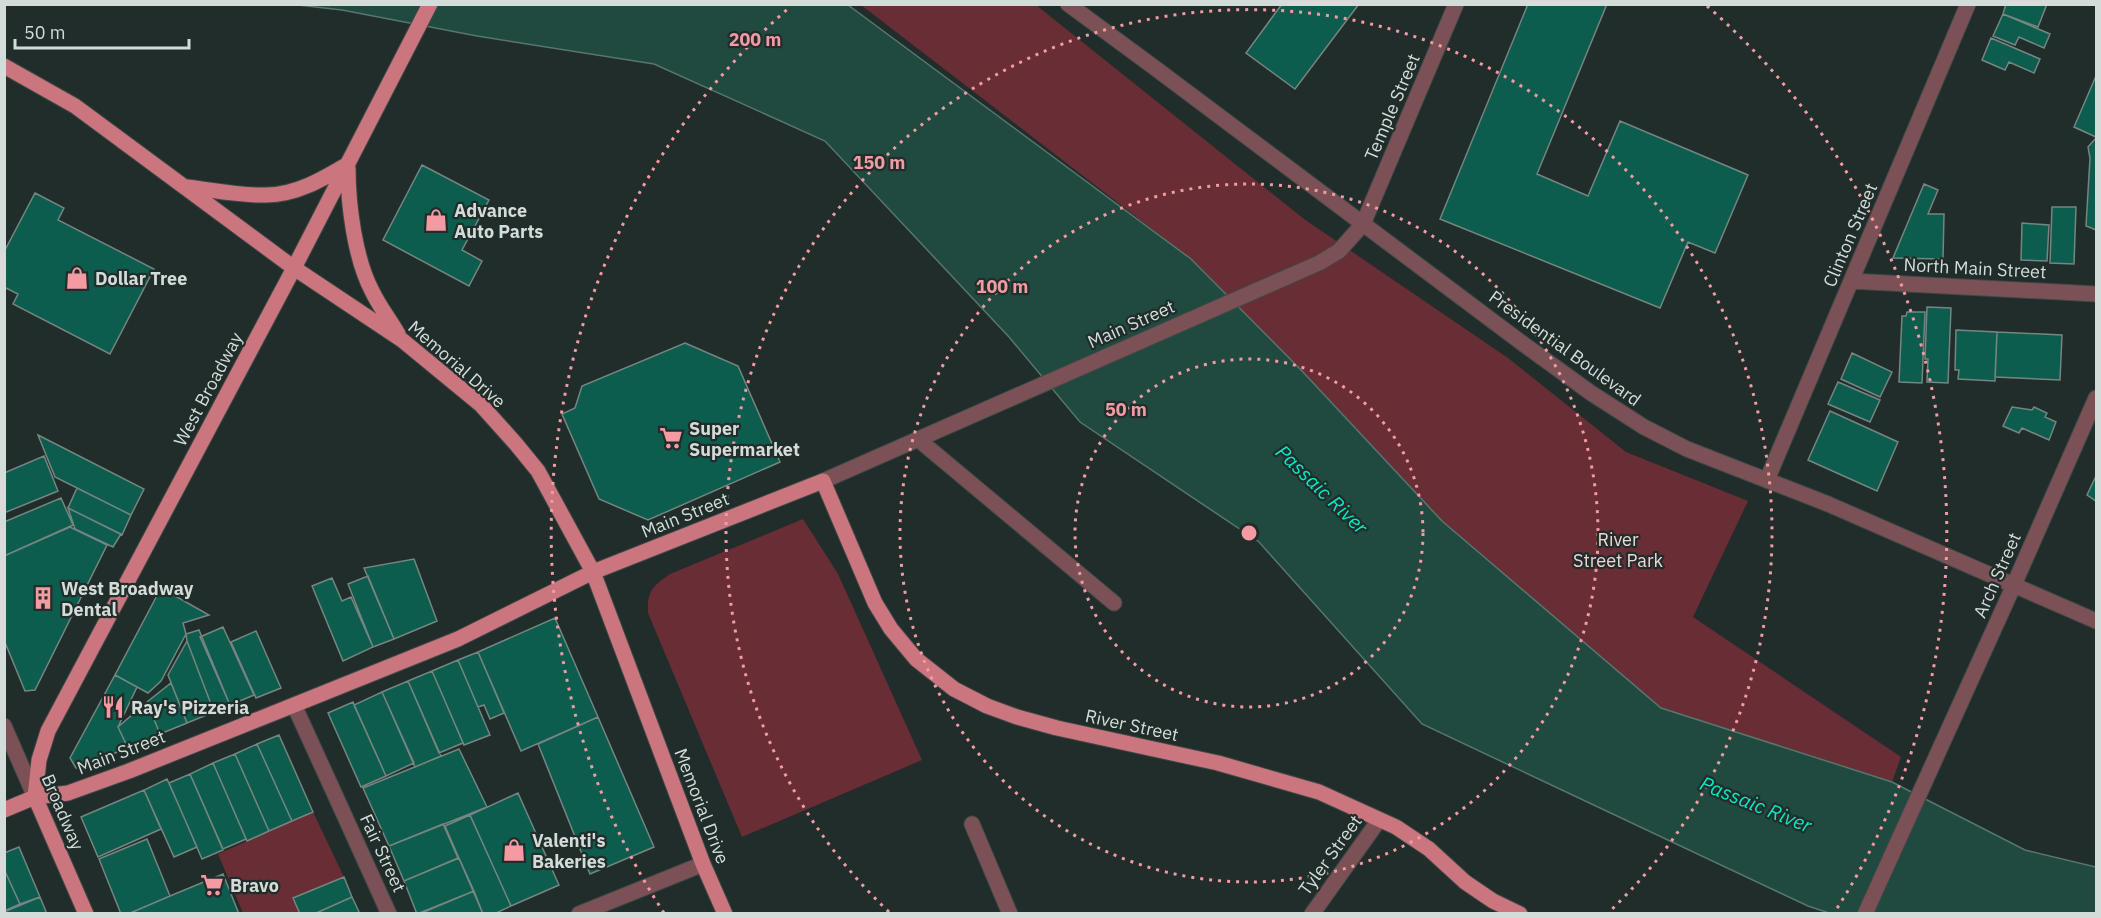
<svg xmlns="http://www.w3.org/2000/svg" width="2101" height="918" font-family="'IBM Plex Sans',sans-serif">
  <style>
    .green { fill: #692d35 }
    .water { fill: #204a40; stroke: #56766e; stroke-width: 1.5 }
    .building { fill: #0d5d4e; stroke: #768581; stroke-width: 1.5 }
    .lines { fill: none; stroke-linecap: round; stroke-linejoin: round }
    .pedestrian-casing { stroke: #3e4946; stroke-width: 17 }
    .minor-casing { stroke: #3e4946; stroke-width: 17 }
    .tertiary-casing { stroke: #3e4946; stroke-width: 17 }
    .primary-casing { stroke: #3e4946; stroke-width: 17 }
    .pedestrian { stroke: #7c5155; stroke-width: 15 }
    .minor { stroke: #7c5155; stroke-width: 15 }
    .tertiary { stroke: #7c5155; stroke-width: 15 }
    .primary { stroke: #cb757f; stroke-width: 15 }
    .ring { fill: none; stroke: #f49aa3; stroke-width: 3; stroke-dasharray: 3 6 }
    .labels { text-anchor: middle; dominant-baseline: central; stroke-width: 4.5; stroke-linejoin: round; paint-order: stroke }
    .street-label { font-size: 18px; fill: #d4dcd9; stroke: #212d2a }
    .poi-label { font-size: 18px; font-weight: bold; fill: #d4dcd9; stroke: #212d2a; text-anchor: start }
    .park-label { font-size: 18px; fill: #f2d6d7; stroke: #212d2a }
    .water-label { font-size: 20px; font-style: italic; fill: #04ebc7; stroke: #212d2a }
    .centre { fill: #f49aa3; stroke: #212d2a; stroke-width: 3 }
    .ring-label { font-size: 18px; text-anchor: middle; font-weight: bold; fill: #f49aa3; stroke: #212d2a; stroke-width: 4.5; stroke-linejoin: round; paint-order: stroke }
  </style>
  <rect width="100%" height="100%" fill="#212d2a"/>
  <!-- green -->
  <path class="green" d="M861,5H1036L1304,219L1508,358L1626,452L1748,501L1693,617L1901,757L1892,782L1661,708L1442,521L1191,259Z
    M803,519L838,574L922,760L742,837L648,613C647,591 652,587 670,574Z
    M313,812L344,877L294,898L300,913H243L218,854Z"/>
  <!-- water -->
  <path class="water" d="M298,5H848L1191,259L1302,371L1442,521L1661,708L1892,782L2025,850L2096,867V913H1829L1808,906L1422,724L1259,542L1080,422L1009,337L825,141L654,64L477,36L342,10Z"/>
  <!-- building -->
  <path class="building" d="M1282,4H1359L1295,89L1246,53Z
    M1528,4H1607L1537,174L1588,196L1620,121L1748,175L1715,253L1688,242L1660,308L1440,219Z
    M2006,4H2047L2038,27L2003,14Z
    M2003,14L2050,34L2044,48L2019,37L2015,45L1993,36Z
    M1991,38L2040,59L2034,73L2009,62L2005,70L1982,60Z
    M2096,76V137L2074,127Z
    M2096,138V230L2086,226L2090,158L2088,147Z
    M422,165L489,200L462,250L482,261L469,286L383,240Z
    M1924,184L1938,190L1928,214H1944L1943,259L1893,258Z
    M35,193L64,208L58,220L154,269L110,354L13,304L18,294L4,287V252Z
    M2052,207H2076L2074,264L2050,263Z
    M2022,223L2049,225L2047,261L2021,260Z
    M1927,307L1951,308L1948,383L1927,382L1928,359H1925Z
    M1907,312H1925L1922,383L1899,382L1902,316H1906Z
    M1956,330L1997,332L1995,381L1958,379L1959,370H1955Z
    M1997,332L2062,335L2060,380L1995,377Z
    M685,343L738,366L780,462L648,520L599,499L562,414L575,408L582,386Z
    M1852,353L1892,372L1880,397L1841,379Z
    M1838,382L1880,400L1870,422L1828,404Z
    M2012,407L2032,410L2034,407L2047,413L2045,417L2056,422L2049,440L2022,428L2019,433L2003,426Z
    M1830,411L1898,442L1877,491L1808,460Z
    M38,435L144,489L131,515L55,477Z
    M44,456L58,491L4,513V473Z
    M2096,476V501L2087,495Z
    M77,488L131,515L122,535L68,508Z
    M61,498L73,525L4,556V522Z
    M68,508L121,534L113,547L75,529Z
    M70,527L107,545L35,690L25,691L4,640V556Z
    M414,559L437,621L394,639L364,568Z
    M368,576L394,639L373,647L348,584Z
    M332,578L342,601L351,597L373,647L343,661L312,586Z
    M161,588L209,615L183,623L186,634L161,681L148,693L115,675Z
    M555,618L598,717L521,751L478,652Z
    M223,627L254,695L230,705L200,637Z
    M199,630L230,705L214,712L187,641L186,634Z
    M256,631L281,688L256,698L231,642Z
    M187,641L214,712L187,723L168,675Z
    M478,652L504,713L490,719L484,705L478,707L458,660Z
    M458,660L490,735L464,745L432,671Z
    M432,671L463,743L439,753L408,681Z
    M115,675L137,687L118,727L128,748L76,768L70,758Z
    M408,681L441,756L415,767L382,692Z
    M171,683L187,723L160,734L147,702Z
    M382,692L414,763L386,776L354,705Z
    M147,702L160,734L128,748L118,727Z
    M353,702L386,776L361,787L328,713Z
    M598,717L654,847L590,874L538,744Z
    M279,735L313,812L292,821L257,744Z
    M257,744L292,821L269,831L235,754Z
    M459,749L487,807L389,846L363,788Z
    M235,754L269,831L247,841L213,763Z
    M213,763L246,839L223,849L190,774Z
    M190,774L223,850L202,859L169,783Z
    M167,779L197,847L174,857L144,790Z
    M144,790L161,829L98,857L81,817Z
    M518,793L559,885L511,906L470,815Z
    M470,815L511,906L494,914H483L445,826Z
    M443,824L458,858L404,881L389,846Z
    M147,839L170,896L128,914H121L99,859Z
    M19,847L40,897L20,904L4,869V853Z
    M459,858L474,891L417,914L404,881Z
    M4,869L20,904L4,911Z
    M223,874L239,914H128L170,896Z
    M344,877L352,897L314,914H300L293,898Z
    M474,891L483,914H419Z
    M40,897L47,914H4V912Z
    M352,897L360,914H314Z"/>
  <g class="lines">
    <!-- pedestrian casing -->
    <g class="pedestrian-casing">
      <path id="pedestrian" d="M294,705L341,808"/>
    </g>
    <!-- minor casing -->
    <g class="minor-casing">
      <path id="minor" d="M1363,224L1456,4
        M1851,281L2096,294
        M919,440L1114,603
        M1767,480L1968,4
        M2013,587L2096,398
        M4,726L35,797
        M341,808L389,914
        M972,824L1010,914
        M579,914L703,864
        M1312,914L1379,820"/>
    </g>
    <!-- tertiary casing -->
    <g class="tertiary-casing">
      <path id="tertiary" d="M1068,4L1155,68L1522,343L1591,393L1644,427L1687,449L1828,504L2096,621
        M823,481L1319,263L1339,251L1363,224
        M1865,914L2013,587"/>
    </g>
    <!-- primary casing -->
    <g class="primary-casing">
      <path id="primary" d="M4,66L75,106L294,268L402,340L481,405L516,444L538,471L593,572L703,864L725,914
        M348,168C348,205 355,259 372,291C379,306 390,320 398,334
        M187,187C213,190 240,196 266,195C296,195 323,179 348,164
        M4,810L35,797L68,793L129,771L294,705L458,639L593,572L823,481L875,603L891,629L916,659L954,689L987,706L1017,717L1057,728L1218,763L1319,792L1396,827L1429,849L1465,882L1493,901L1520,914
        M86,914L35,797L39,760L48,731L294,268L430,4"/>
    </g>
    <!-- pedestrian -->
    <use href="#pedestrian" class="pedestrian"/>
    <!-- minor -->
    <use href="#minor" class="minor"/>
    <!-- tertiary -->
    <use href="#tertiary" class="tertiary"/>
    <!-- primary -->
    <use href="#primary" class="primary"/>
  </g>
  <!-- distance rings -->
  <g class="ring">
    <circle cx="1249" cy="533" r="174"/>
    <circle cx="1249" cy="533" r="349"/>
    <path d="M889 912A523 523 0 1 1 1609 912"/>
    <path d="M664 913A698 698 0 0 1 791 6M1707 6A698 698 0 0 1 1834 913"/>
  </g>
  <!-- icons -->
  <defs>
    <g id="shop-bare" transform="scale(1.8)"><path d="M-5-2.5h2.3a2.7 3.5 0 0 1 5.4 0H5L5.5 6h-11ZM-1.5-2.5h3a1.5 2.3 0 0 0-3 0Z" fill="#f49aa3" stroke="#212d2a" stroke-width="2.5" paint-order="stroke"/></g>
    <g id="supermarket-bare" transform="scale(1.8)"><path d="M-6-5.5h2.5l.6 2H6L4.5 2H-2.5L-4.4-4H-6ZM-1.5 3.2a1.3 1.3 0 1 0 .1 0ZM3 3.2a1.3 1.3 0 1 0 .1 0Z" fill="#f49aa3" stroke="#212d2a" stroke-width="2.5" paint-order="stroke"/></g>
    <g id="building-bare" transform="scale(1.8)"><path d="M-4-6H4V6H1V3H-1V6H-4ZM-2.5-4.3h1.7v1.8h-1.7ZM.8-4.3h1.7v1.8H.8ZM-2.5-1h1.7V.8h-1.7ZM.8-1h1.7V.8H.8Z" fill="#f49aa3" stroke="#212d2a" stroke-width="2.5" paint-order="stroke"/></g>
    <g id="restaurant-bare" transform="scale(1.8)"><path d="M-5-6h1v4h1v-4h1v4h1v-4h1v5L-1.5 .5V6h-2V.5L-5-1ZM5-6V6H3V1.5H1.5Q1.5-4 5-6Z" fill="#f49aa3" stroke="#212d2a" stroke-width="2.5" paint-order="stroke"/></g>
  </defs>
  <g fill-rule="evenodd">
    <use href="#shop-bare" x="436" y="220"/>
    <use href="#shop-bare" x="77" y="278"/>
    <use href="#supermarket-bare" x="671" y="438"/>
    <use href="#building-bare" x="43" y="598"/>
    <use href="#restaurant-bare" x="113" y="707"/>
    <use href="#shop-bare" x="514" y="850"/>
    <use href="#supermarket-bare" x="212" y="885"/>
  </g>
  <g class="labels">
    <!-- street labels -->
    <g class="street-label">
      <text transform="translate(1392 107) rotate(-67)">Temple Street</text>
      <text transform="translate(1850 235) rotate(-67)">Clinton Street</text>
      <text transform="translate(1975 268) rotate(3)">North Main Street</text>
      <text transform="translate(1131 324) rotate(-24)">Main Street</text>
      <text transform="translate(1565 348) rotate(36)">Presidential Boulevard</text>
      <text transform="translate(457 364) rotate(41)">Memorial Drive</text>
      <text transform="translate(208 389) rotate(-62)">West Broadway</text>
      <text transform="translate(685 515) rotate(-22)">Main Street</text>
      <text transform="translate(1997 575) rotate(-66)">Arch Street</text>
      <text transform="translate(1132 725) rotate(12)">River Street</text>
      <text transform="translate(121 752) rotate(-21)">Main Street</text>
      <text transform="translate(702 806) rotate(69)">Memorial Drive</text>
      <text transform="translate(63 812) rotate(67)">Broadway</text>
      <text transform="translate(383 853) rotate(65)">Fair Street</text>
      <text transform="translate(1330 855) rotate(-54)">Tyler Street</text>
    </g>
    <!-- poi labels -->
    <g class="poi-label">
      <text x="454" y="210">Advance<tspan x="454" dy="21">Auto Parts</tspan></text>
      <text x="95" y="278">Dollar Tree</text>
      <text x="689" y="428">Super<tspan x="689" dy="21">Supermarket</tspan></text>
      <text x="61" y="588">West Broadway<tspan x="61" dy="21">Dental</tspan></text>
      <text x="131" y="707">Ray's Pizzeria</text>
      <text x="532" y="840">Valenti's<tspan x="532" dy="21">Bakeries</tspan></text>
      <text x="230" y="885">Bravo</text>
    </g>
    <!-- park labels -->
    <g class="park-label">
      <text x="1618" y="539">River<tspan x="1618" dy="21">Street Park</tspan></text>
    </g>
    <!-- water labels -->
    <g class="water-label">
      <text transform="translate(1322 489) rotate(44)">Passaic River</text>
      <text transform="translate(1756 804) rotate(22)">Passaic River</text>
    </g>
  </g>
  <circle cx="1249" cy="533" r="9" class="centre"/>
  <g class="ring-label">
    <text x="755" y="46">200 m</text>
    <text x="879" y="169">150 m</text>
    <text x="1002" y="293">100 m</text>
    <text x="1126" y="416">50 m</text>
  </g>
  <!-- border -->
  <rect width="2101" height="918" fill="none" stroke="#d4dcd9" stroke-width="12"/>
  <!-- scale -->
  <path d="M15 39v9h174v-9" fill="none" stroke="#d4dcd9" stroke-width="3"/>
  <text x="24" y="39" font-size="18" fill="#d4dcd9" stroke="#212d2a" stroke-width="4.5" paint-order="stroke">50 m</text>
</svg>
